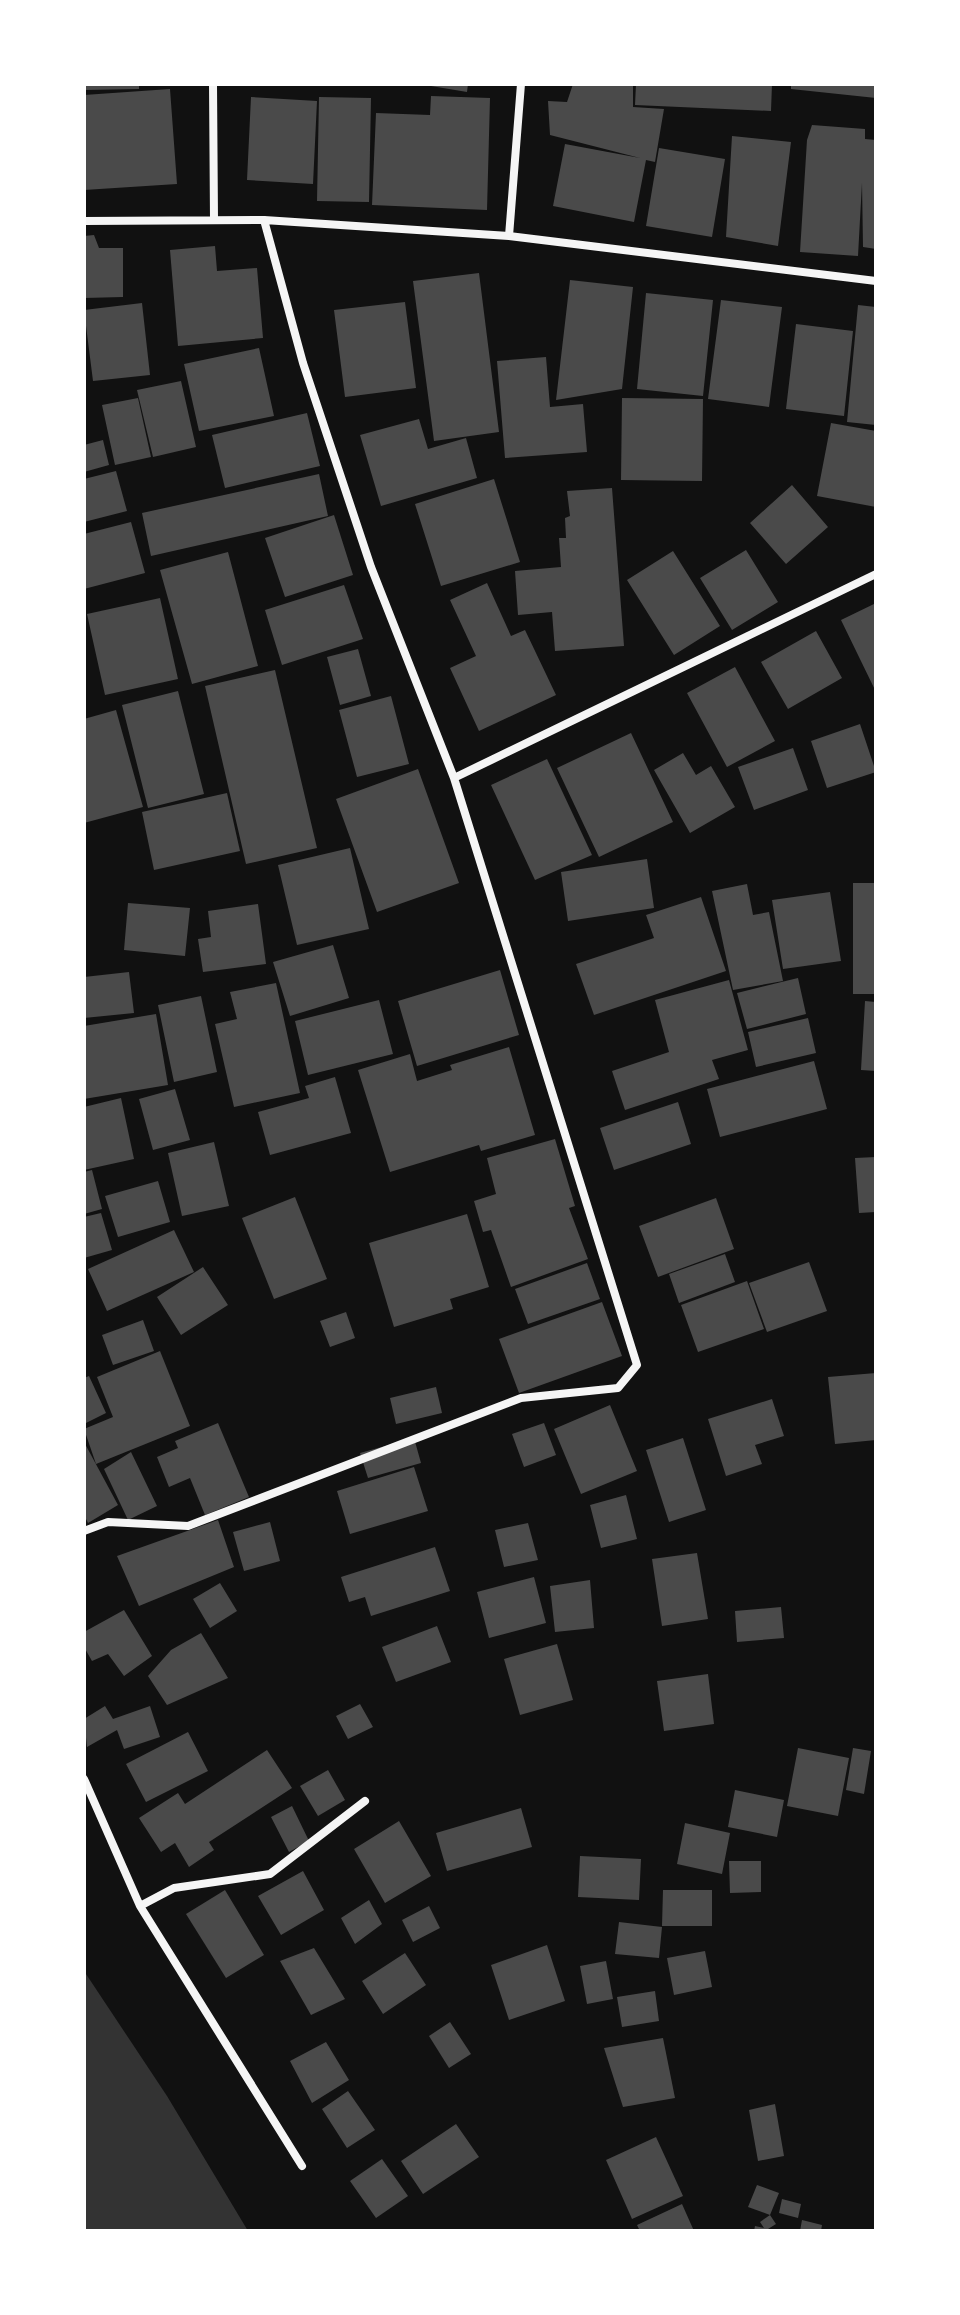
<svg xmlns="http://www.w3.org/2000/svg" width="960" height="2315" font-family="'Asap Condensed',sans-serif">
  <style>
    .water { fill: #333 }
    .building { fill: #4a4a4a }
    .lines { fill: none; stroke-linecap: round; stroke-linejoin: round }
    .minor { stroke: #f5f5f5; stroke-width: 8 }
  </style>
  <rect width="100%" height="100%" fill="#111"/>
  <!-- water -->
  <path class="water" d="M84,1971L167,2096L248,2231H84Z"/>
  <!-- building -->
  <path class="building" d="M84,84H139V89L84,90Z
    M419,84H468L467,92Z
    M573,84H633V107L664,109L655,162L646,160L634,222L553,206L565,144L640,158L550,135L548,101L567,102Z
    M636,84H772L771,111L635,105Z
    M791,84H876V98L791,89Z
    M170,89L177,184L84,190V95Z
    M431,96L490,98L487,210L372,205L376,113L430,115Z
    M251,97L317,101L313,184L247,180Z
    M319,97L371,98L369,202L317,201Z
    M812,125L865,129V139L876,140V249L863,247L862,183L858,256L800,252L807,140Z
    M732,136L791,142L778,246L726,237Z
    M659,148L725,159L712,237L646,226Z
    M94,235L99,248H123V297L84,298V236Z
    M215,246L217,271L257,268L263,338L178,346L170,250Z
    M479,273L499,432L434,441L413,281Z
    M570,280L633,287L622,389L556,400Z
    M646,293L713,300L703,396L637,389Z
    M721,300L782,307L769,407L708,399Z
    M405,302L416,388L345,397L334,310Z
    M142,303L150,375L93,381L84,310Z
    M858,305L876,307V425L847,422Z
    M796,324L853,331L844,416L786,409Z
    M259,348L274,416L199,431L184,364Z
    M546,357L550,407L583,404L587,452L505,458L497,361Z
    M181,381L196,447L153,457L137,390Z
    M138,398L151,457L115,465L102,405Z
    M622,398L703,399L702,481L621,480Z
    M307,413L320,466L225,488L212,435Z
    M419,419L428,449L466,438L477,478L381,506L360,435Z
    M831,423L876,431V507L817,496Z
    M103,440L109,465L84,472V445Z
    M116,471L127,511L84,522V479Z
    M319,474L328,516L151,556L142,513Z
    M494,479L520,562L441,586L415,504Z
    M792,485L828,527L786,564L750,523Z
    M612,488L624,646L555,651L552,612L518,615L515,571L561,567L559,538H566L565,518L570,516L567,491Z
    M334,515L353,575L285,597L265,538Z
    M131,522L145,573L84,589V534Z
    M746,550L778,602L732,630L700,578Z
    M673,551L720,626L674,655L627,580Z
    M228,552L258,666L192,684L160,570Z
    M487,583L511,636L525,630L556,695L479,731L450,668L476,656L450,600Z
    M344,585L363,639L282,665L265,610Z
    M160,598L178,679L105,695L87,614Z
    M876,603V692L841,620Z
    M816,631L842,678L788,709L761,662Z
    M358,649L371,696L340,705L327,657Z
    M735,667L775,741L727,767L687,693Z
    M275,670L317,848L246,864L205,686Z
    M178,691L204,794L148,808L122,705Z
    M391,696L409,764L357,777L339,710Z
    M116,710L143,807L84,823V719Z
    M860,724L876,772L827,788L811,741Z
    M631,733L673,822L599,857L557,768Z
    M793,748L808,790L754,810L738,767Z
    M683,753L696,775L711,766L735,807L690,833L654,770Z
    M547,759L592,855L535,880L491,785Z
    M418,769L459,883L377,912L336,799Z
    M227,793L240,851L154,870L142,812Z
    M350,848L369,929L297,945L278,865Z
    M647,859L654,908L568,921L561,872Z
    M853,883H876V994H853Z
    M747,884L753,915L769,912L783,981L733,990L712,891Z
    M830,892L841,961L783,969L772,900Z
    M701,897L726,971L594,1015L576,964L654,938L646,915Z
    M128,903L190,908L185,956L124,950Z
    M258,904L266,964L203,972L198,939L211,937L208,911Z
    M333,945L349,998L290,1016L273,962Z
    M500,970L519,1035L417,1066L398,1001Z
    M129,972L134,1013L84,1018V977Z
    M798,978L806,1014L747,1029L737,993Z
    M729,980L748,1050L712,1060L719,1079L625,1110L612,1071L669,1052L655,1000Z
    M276,983L300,1093L234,1107L215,1024L237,1019L230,992Z
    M201,996L217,1072L174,1082L158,1005Z
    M379,1000L393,1054L308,1075L295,1021Z
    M865,1001L876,1002V1071L861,1070Z
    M156,1014L168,1085L84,1099V1026Z
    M808,1018L816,1053L756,1067L748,1032Z
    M509,1047L535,1135L481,1151L479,1145L390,1172L358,1070L410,1054L417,1081L452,1070L450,1065Z
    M814,1061L827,1109L720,1137L707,1089Z
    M335,1077L351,1133L270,1155L258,1112L309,1098L305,1086Z
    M175,1089L190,1140L153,1150L139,1099Z
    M121,1098L134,1159L84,1170V1107Z
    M678,1102L691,1144L614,1170L600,1128Z
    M555,1139L575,1206L569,1208L588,1259L511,1287L491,1230L483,1232L474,1201L496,1194L487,1158Z
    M214,1142L229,1206L182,1216L168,1153Z
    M876,1157V1212L859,1213L855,1158Z
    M92,1170L102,1209L84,1214V1172Z
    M158,1181L170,1222L118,1237L105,1196Z
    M295,1197L327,1279L274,1299L242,1218Z
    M716,1198L734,1249L658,1277L639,1226Z
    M101,1213L112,1250L84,1258V1217Z
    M467,1214L489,1287L450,1299L453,1309L394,1327L369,1243Z
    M174,1230L194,1272L107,1311L88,1269Z
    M725,1254L735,1282L679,1303L669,1274Z
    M809,1262L827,1311L767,1332L749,1283Z
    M587,1263L600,1299L528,1324L515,1289Z
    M203,1267L228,1305L181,1335L157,1297Z
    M747,1281L764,1329L698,1352L681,1305Z
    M602,1302L622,1356L519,1393L499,1339Z
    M346,1312L355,1338L330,1347L320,1321Z
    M143,1320L154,1351L113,1365L102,1335Z
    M160,1351L190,1426L96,1464L84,1429L113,1417L97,1377Z
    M876,1373V1440L835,1444L828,1377Z
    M89,1376L106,1413L84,1424V1378Z
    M436,1387L442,1413L396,1424L390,1398Z
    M772,1399L784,1436L755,1445L762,1464L726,1476L708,1419Z
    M610,1405L637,1471L581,1494L554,1429Z
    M218,1423L249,1497L205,1515L190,1478L169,1487L157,1457L178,1448L175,1441Z
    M544,1423L556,1455L524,1467L512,1434Z
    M414,1438L421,1463L368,1478L360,1453Z
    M683,1438L706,1510L669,1522L646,1450Z
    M84,1442L118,1505L88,1523L84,1515Z
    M131,1452L157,1506L128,1520L104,1469Z
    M414,1467L428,1511L350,1534L337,1491Z
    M626,1495L637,1539L601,1548L590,1505Z
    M218,1520L234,1567L139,1606L117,1556Z
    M270,1522L280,1561L244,1571L233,1532Z
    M528,1523L538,1560L504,1567L495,1530Z
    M435,1547L450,1591L371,1616L365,1597L349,1602L341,1577Z
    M697,1553L708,1619L662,1626L652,1559Z
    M534,1577L546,1623L489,1638L477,1592Z
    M590,1580L594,1628L555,1632L550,1586Z
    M220,1583L237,1611L210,1628L193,1599Z
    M781,1607L784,1638L737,1642L735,1611Z
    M124,1610L152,1656L124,1676L108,1654L92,1661L84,1647V1632Z
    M437,1626L451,1662L396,1682L382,1647Z
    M201,1633L228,1678L167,1705L148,1676L171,1650Z
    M557,1644L573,1700L520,1715L504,1659Z
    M708,1674L714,1724L664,1731L657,1681Z
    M360,1704L373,1727L348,1739L336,1716Z
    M105,1706L113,1719L150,1706L160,1737L124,1749L117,1730L87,1747L84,1719Z
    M188,1732L208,1771L146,1802L126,1764Z
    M798,1748L849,1758L838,1816L787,1806Z
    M853,1748L871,1751L864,1794L846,1790Z
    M267,1750L292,1788L209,1842L214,1850L189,1867L175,1843L161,1852L139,1818L178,1793L185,1804Z
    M328,1770L345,1800L318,1816L300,1786Z
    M735,1790L784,1800L777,1837L728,1827Z
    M292,1806L309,1841L289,1852L271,1817Z
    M521,1808L532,1847L447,1871L436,1833Z
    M399,1821L431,1876L385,1903L354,1849Z
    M685,1823L730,1833L722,1874L677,1864Z
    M580,1856L641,1859L639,1900L578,1897Z
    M729,1861H761V1892L730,1893Z
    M303,1871L324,1910L281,1935L258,1896Z
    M225,1890L264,1955L226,1978L186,1914Z
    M663,1890H712V1926H662Z
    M369,1900L382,1924L355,1944L341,1918Z
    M429,1906L440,1928L413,1942L402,1920Z
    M619,1922L662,1927L659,1958L615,1954Z
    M547,1945L565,2001L509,2020L491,1965Z
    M314,1948L345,1999L311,2015L280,1961Z
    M705,1951L712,1987L674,1995L667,1958Z
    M405,1953L426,1985L383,2014L362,1981Z
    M606,1961L613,1999L587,2004L580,1966Z
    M655,1991L659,2021L622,2027L617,1997Z
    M450,2022L471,2054L449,2068L429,2036Z
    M663,2038L675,2098L623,2107L604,2048Z
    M326,2042L349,2080L312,2103L290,2061Z
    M348,2091L375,2130L347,2148L322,2109Z
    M775,2104L784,2156L758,2161L749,2110Z
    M456,2124L479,2157L423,2194L401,2161Z
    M656,2137L683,2196L632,2219L606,2160Z
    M382,2159L408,2196L376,2218L350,2181Z
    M757,2185L779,2193L770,2215L748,2207Z
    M782,2199L801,2204L798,2218L779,2213Z
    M682,2204L694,2231H640L637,2225Z
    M770,2215L776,2224L768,2229L773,2231H754L755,2226L764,2228L760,2222Z
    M802,2220L822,2225L821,2231H800Z"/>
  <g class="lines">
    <!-- minor -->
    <path class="minor" d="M213,84L214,220
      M84,221L264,220L509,236L876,281
      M509,236L521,84
      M454,778L876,574
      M84,1531L108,1522L188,1526L521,1398L618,1388L637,1365L454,778L371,567L303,363L264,220
      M84,1779L140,1906L302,2166
      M140,1906L174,1888L270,1874L365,1801"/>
  </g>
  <!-- border -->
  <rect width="960" height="2315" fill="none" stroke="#ffffff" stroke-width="172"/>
</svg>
